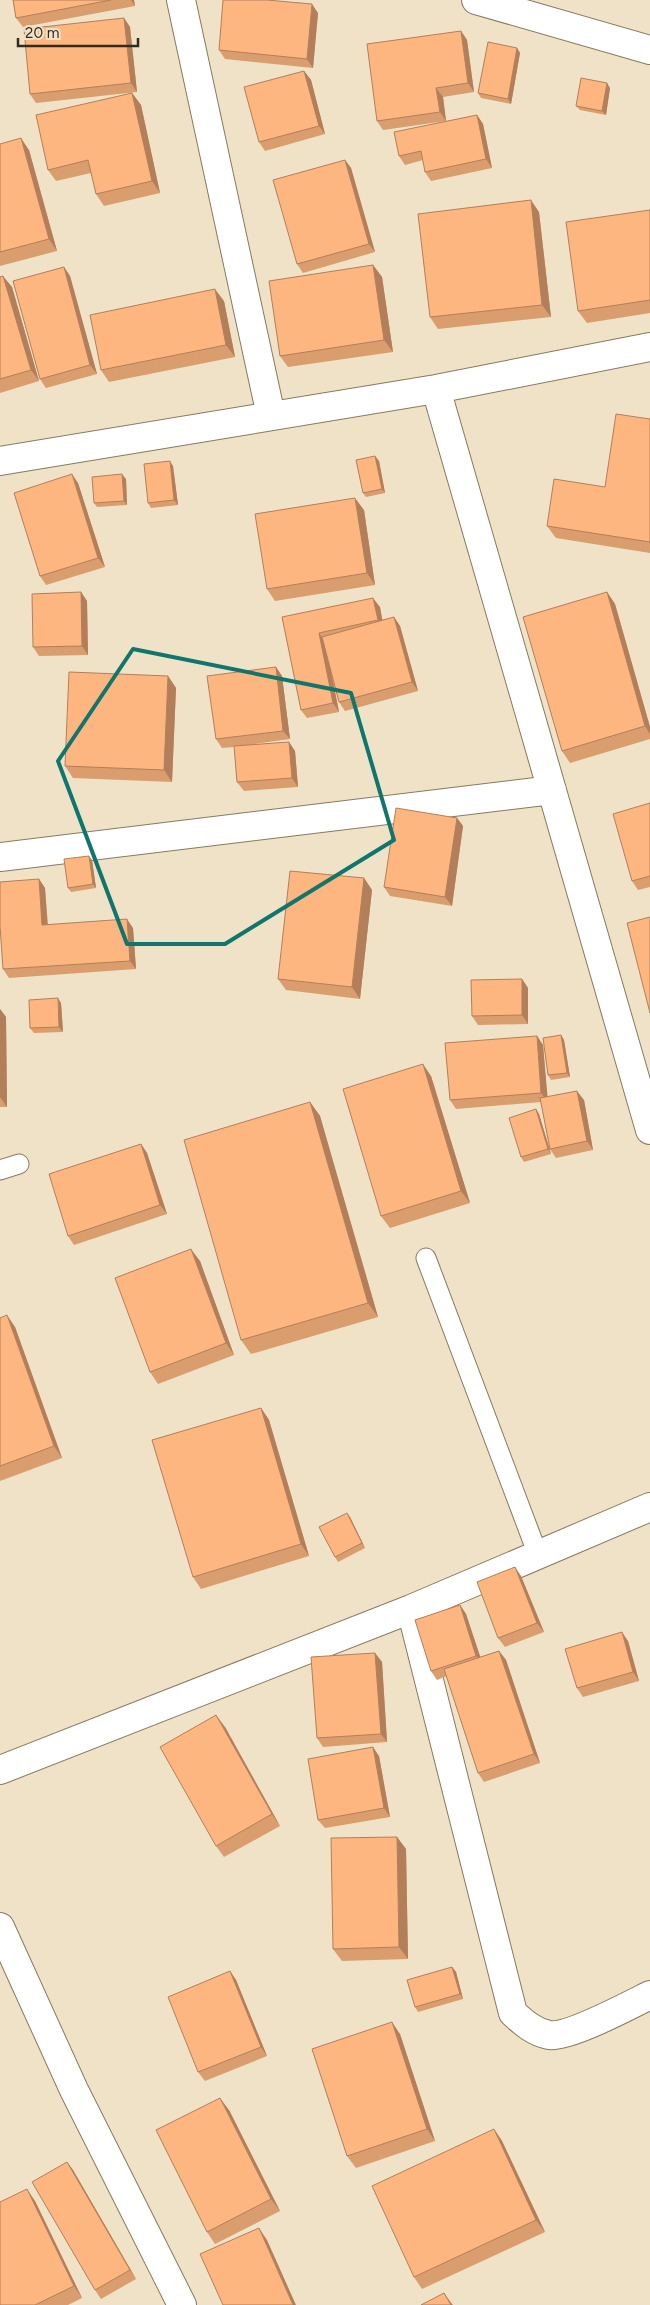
<svg xmlns="http://www.w3.org/2000/svg" width="650" height="2305" font-family="Figtree,sans-serif">
  <style>
    .lines { fill: none; stroke-linecap: round; stroke-linejoin: round }
    .lane-casing { stroke: #867a61; stroke-width: 21 }
    .street-casing { stroke: #867a61; stroke-width: 30 }
    .lane { stroke: #fff; stroke-width: 19 }
    .street { stroke: #fff; stroke-width: 28 }
    .wall { fill: #da9d6e }
    .shaded-wall { fill: #b27f5a }
    .building { fill: #feb680; stroke: #b27f5a }
    .marked { fill: none; stroke: #0f766e; stroke-width: 4; stroke-linejoin: round }
  </style>
  <rect width="100%" height="100%" fill="#f0e2c7"/>
  <g class="lines">
    <!-- lane casing -->
    <g class="lane-casing">
      <path id="lane" d="M0,1170L19,1164
        M426,1258L538,1555"/>
    </g>
    <!-- street casing -->
    <g class="street-casing">
      <path id="street" d="M181,0L271,416
        M476,0L650,50
        M436,389L650,1130
        M0,461L436,389L650,347
        M0,857L552,790
        M411,1609L513,2013C524,2023 534,2032 549,2035C568,2038 630,2005 650,1995
        M0,1770L411,1609L650,1507
        M0,1927L74,2090L182,2305"/>
    </g>
    <!-- lane -->
    <use href="#lane" class="lane"/>
    <!-- street -->
    <use href="#street" class="street"/>
  </g>
  <!-- wall -->
  <path class="wall" d="M13,0H134L135,6L23,27L16,18Z
    M318,13L313,68L225,59L219,50Z
    M124,18L130,27L137,92L36,103L30,94Z
    M461,31L467,40L474,92L443,97L446,121L383,130L377,121Z
    M517,48L520,53L511,104L481,98L478,93Z
    M304,71L311,80L325,134L265,151L259,142Z
    M610,88L606,115L580,110L576,106Z
    M132,93L141,105L160,193L104,206L96,194L91,173L56,181L48,170Z
    M477,115L483,124L492,168L431,181L425,172L423,160L405,165L399,156Z
    M0,144L29,150L57,251L0,266Z
    M345,160L351,168L375,252L303,273L297,264Z
    M650,210V313L587,323L578,311Z
    M539,212L551,317L438,329L430,317Z
    M373,265L382,277L393,352L288,367L280,356Z
    M64,267L70,276L97,374L46,388L40,379Z
    M0,277L12,287L39,381L0,393Z
    M224,301L235,357L109,382L101,370Z
    M650,419V553L556,538L547,526L605,487Z
    M375,456L379,461L385,493L366,497L363,493Z
    M173,466L178,505L151,508L148,503Z
    M126,479L127,505L97,507L94,503Z
    M78,483L105,567L46,585L40,576Z
    M364,510L375,585L275,601L267,589Z
    M81,592L87,601L88,655L39,656L33,647Z
    M607,592L615,604L650,727V739L570,763L562,751Z
    M380,607L382,620L394,617L400,626L418,691L345,711L339,702L331,669L339,712L307,718L301,710L282,617Z
    M276,667L282,676L290,739L246,745L289,742L295,751L298,787L244,791L237,782L234,747L222,748L216,739Z
    M168,676L176,688L172,782L73,778L65,766Z
    M650,803V887L638,890L632,881Z
    M457,818L463,826L452,906L390,896L384,887Z
    M92,860L96,888L71,892L68,888Z
    M364,878L372,890L360,999L286,990L278,979Z
    M39,879L45,888L48,924L133,928L136,969L9,978L3,969Z
    M522,979L528,988V1024L478,1025L472,1016Z
    M61,1003L63,1032L34,1033L30,1028Z
    M0,1009L6,1017L7,1107H0Z
    M561,1035L564,1040L570,1077L551,1080L548,1075Z
    M537,1036L543,1045L547,1097L584,1100L593,1150L556,1158L550,1149L541,1102L456,1109L450,1100Z
    M431,1076L470,1203L390,1228L381,1216Z
    M310,1102L320,1116L378,1317L251,1354L241,1340Z
    M536,1109L539,1114L551,1154L524,1162L521,1157Z
    M141,1144L147,1153L167,1214L74,1245L68,1236Z
    M200,1261L234,1355L158,1384L150,1372Z
    M0,1318L15,1327L62,1458L0,1481Z
    M261,1408L269,1420L309,1556L201,1589L193,1577Z
    M350,1517L365,1548L338,1562L335,1557Z
    M521,1576L544,1632L505,1647L498,1638Z
    M460,1605L466,1614L480,1657L499,1651L506,1660L540,1763L484,1782L478,1773L447,1676L437,1680L431,1671Z
    M628,1641L639,1681L583,1697L577,1688Z
    M375,1653L382,1662L387,1742L323,1747L317,1738Z
    M225,1727L280,1826L224,1857L216,1846Z
    M379,1756L390,1817L325,1828L318,1820Z
    M397,1837L406,1849L408,1959L342,1961L333,1949Z
    M452,1967L456,1972L463,1999L418,2012L415,2007Z
    M230,1971L236,1980L267,2056L205,2081L198,2072Z
    M400,2034L435,2141L356,2168L347,2156Z
    M229,2110L280,2211L215,2244L207,2232Z
    M494,2129L502,2141L545,2232L422,2289L414,2277Z
    M67,2162L73,2170L136,2279L101,2299L95,2290Z
    M35,2201L82,2298L68,2305H0Z"/>
  <!-- shaded-wall -->
  <path class="shaded-wall" d="M131,0H134L135,6Z
    M312,4L318,13L313,68L307,59Z
    M124,18L130,27L137,92L131,83Z
    M461,31L467,40L474,92L468,83Z
    M517,48L520,53L511,104L508,99Z
    M304,71L311,80L325,134L319,126Z
    M607,83L610,88L606,115L602,111Z
    M436,88L443,97L446,121L440,112Z
    M132,93L141,105L160,193L152,181Z
    M477,115L483,124L492,168L486,159Z
    M21,138L29,150L57,251L49,239Z
    M345,160L351,168L375,252L369,244Z
    M531,200L539,212L551,317L542,305Z
    M373,265L382,277L393,352L384,340Z
    M64,267L70,276L97,374L90,365Z
    M3,276L12,287L39,381L31,370Z
    M215,289L224,301L235,357L226,345Z
    M375,456L379,461L385,493L382,489Z
    M170,461L173,466L178,505L174,500Z
    M72,474L78,483L105,567L98,558Z
    M122,474L126,479L127,505L124,501Z
    M355,498L364,510L375,585L367,573Z
    M81,592L87,601L88,655L82,646Z
    M607,592L615,604L650,727V734L645,726Z
    M373,598L380,607L384,629L378,620Z
    M394,617L400,626L418,691L412,682Z
    M319,633L325,642L339,712L333,703Z
    M276,667L282,676L290,739L283,731Z
    M168,676L176,688L172,782L164,770Z
    M289,742L295,751L298,787L292,778Z
    M457,818L463,826L452,906L445,897Z
    M89,856L92,860L96,888L93,884Z
    M364,878L372,890L360,999L352,987Z
    M39,879L45,888L48,934L42,925Z
    M127,919L133,928L136,969L130,961Z
    M522,979L528,988V1024L522,1015Z
    M58,998L61,1003L63,1032L59,1027Z
    M0,1009L6,1017L7,1107L0,1097Z
    M561,1035L564,1040L570,1077L567,1073Z
    M537,1036L543,1045L548,1102L541,1093Z
    M423,1064L431,1076L470,1203L461,1191Z
    M577,1091L584,1100L593,1150L587,1141Z
    M310,1102L320,1116L378,1317L368,1303Z
    M536,1109L539,1114L551,1154L548,1149Z
    M141,1144L147,1153L167,1214L160,1205Z
    M191,1249L200,1261L234,1355L226,1343Z
    M7,1315L15,1327L62,1458L54,1446Z
    M261,1408L269,1420L309,1556L301,1544Z
    M347,1513L350,1517L365,1548L362,1543Z
    M515,1567L521,1576L544,1632L537,1623Z
    M460,1605L466,1614L483,1665L476,1656Z
    M622,1632L628,1641L639,1681L633,1672Z
    M499,1651L506,1660L540,1763L534,1754Z
    M375,1653L382,1662L387,1742L381,1734Z
    M216,1715L225,1727L280,1826L272,1814Z
    M373,1747L379,1756L390,1817L384,1808Z
    M397,1837L406,1849L408,1959L399,1947Z
    M452,1967L456,1972L463,1999L460,1994Z
    M230,1971L236,1980L267,2056L261,2047Z
    M392,2022L400,2034L435,2141L427,2129Z
    M220,2098L229,2110L280,2211L271,2199Z
    M494,2129L502,2141L545,2232L536,2220Z
    M67,2162L73,2170L136,2279L130,2270Z
    M27,2189L35,2201L82,2298L74,2286Z
    M259,2228L267,2240L296,2305H293Z
    M444,2293L452,2304L453,2305H451Z"/>
  <!-- building -->
  <path class="building" d="M13,0H111L16,18Z
    M223,0H267L312,4L307,59L219,50Z
    M124,18L131,83L30,94L24,29Z
    M461,31L468,83L436,88L440,112L377,121L367,44Z
    M488,42L517,48L508,99L478,93Z
    M304,71L319,126L259,142L244,87Z
    M581,78L607,83L602,111L576,106Z
    M132,93L152,181L96,194L88,160L48,170L36,115Z
    M477,115L486,159L425,172L421,151L399,156L394,132Z
    M21,138L49,239L0,252V144Z
    M345,160L369,244L297,264L273,180Z
    M531,200L542,305L430,317L418,214Z
    M650,210V300L578,311L566,222Z
    M373,265L384,340L280,356L269,281Z
    M64,267L90,365L40,379L13,281Z
    M3,276L31,370L0,379V277Z
    M215,289L226,345L101,370L90,315Z
    M616,414L650,419V542L547,526L554,479L605,487Z
    M375,456L382,489L363,493L356,460Z
    M170,461L174,500L148,503L144,464Z
    M72,474L98,558L40,576L14,493Z
    M122,474L124,501L94,503L92,477Z
    M355,498L367,573L267,589L255,514Z
    M81,592L82,646L33,647L32,594Z
    M607,592L645,726L562,751L523,617Z
    M373,598L378,620L319,633L333,703L301,710L282,617Z
    M394,617L412,682L339,702L322,637Z
    M276,667L283,731L216,739L207,676Z
    M69,672L168,676L164,770L65,766Z
    M289,742L292,778L237,782L234,746Z
    M650,803V876L632,881L613,814Z
    M396,808L457,818L445,897L384,887Z
    M89,856L93,884L68,888L64,859Z
    M290,871L364,878L352,987L278,979Z
    M39,879L42,925L127,919L130,961L3,969L0,926V882Z
    M650,917V1013L627,923Z
    M522,979V1015L472,1016L471,980Z
    M58,998L59,1027L30,1028L29,1000Z
    M561,1035L567,1073L548,1075L543,1038Z
    M537,1036L541,1093L450,1100L445,1043Z
    M423,1064L461,1191L381,1216L343,1089Z
    M577,1091L587,1141L550,1149L540,1098Z
    M310,1102L368,1303L241,1340L184,1140Z
    M536,1109L548,1149L521,1157L509,1118Z
    M141,1144L160,1205L68,1236L49,1174Z
    M191,1249L226,1343L150,1372L115,1278Z
    M7,1315L54,1446L0,1466V1318Z
    M261,1408L301,1544L193,1577L152,1440Z
    M347,1513L362,1543L335,1557L319,1527Z
    M515,1567L537,1623L498,1638L477,1582Z
    M460,1605L476,1656L431,1671L415,1620Z
    M622,1632L633,1672L577,1688L565,1649Z
    M499,1651L534,1754L478,1773L444,1669Z
    M375,1653L381,1734L317,1738L311,1657Z
    M216,1715L272,1814L216,1846L160,1747Z
    M373,1747L384,1808L318,1820L308,1759Z
    M397,1837L399,1947L333,1949L331,1838Z
    M452,1967L460,1994L415,2007L407,1980Z
    M230,1971L261,2047L198,2072L168,1997Z
    M392,2022L427,2129L347,2156L312,2049Z
    M220,2098L271,2199L207,2232L156,2130Z
    M494,2129L536,2220L414,2277L372,2186Z
    M67,2162L130,2270L95,2290L32,2182Z
    M27,2189L74,2286L35,2305H0V2202Z
    M259,2228L293,2305H223L200,2254Z
    M444,2293L451,2305H421Z"/>
  <!-- marked area -->
  <path class="marked" d="M133,649L351,693L394,840L225,944H127L58,761Z"/>
  <!-- scale -->
  <path d="M18 38v8h120v-8" fill="none" stroke="#312c21" stroke-width="2.5"/>
  <text x="25" y="38" font-size="15" fill="#312c21" stroke="#f0e2c7" stroke-width="4" paint-order="stroke">20 m</text>
</svg>
